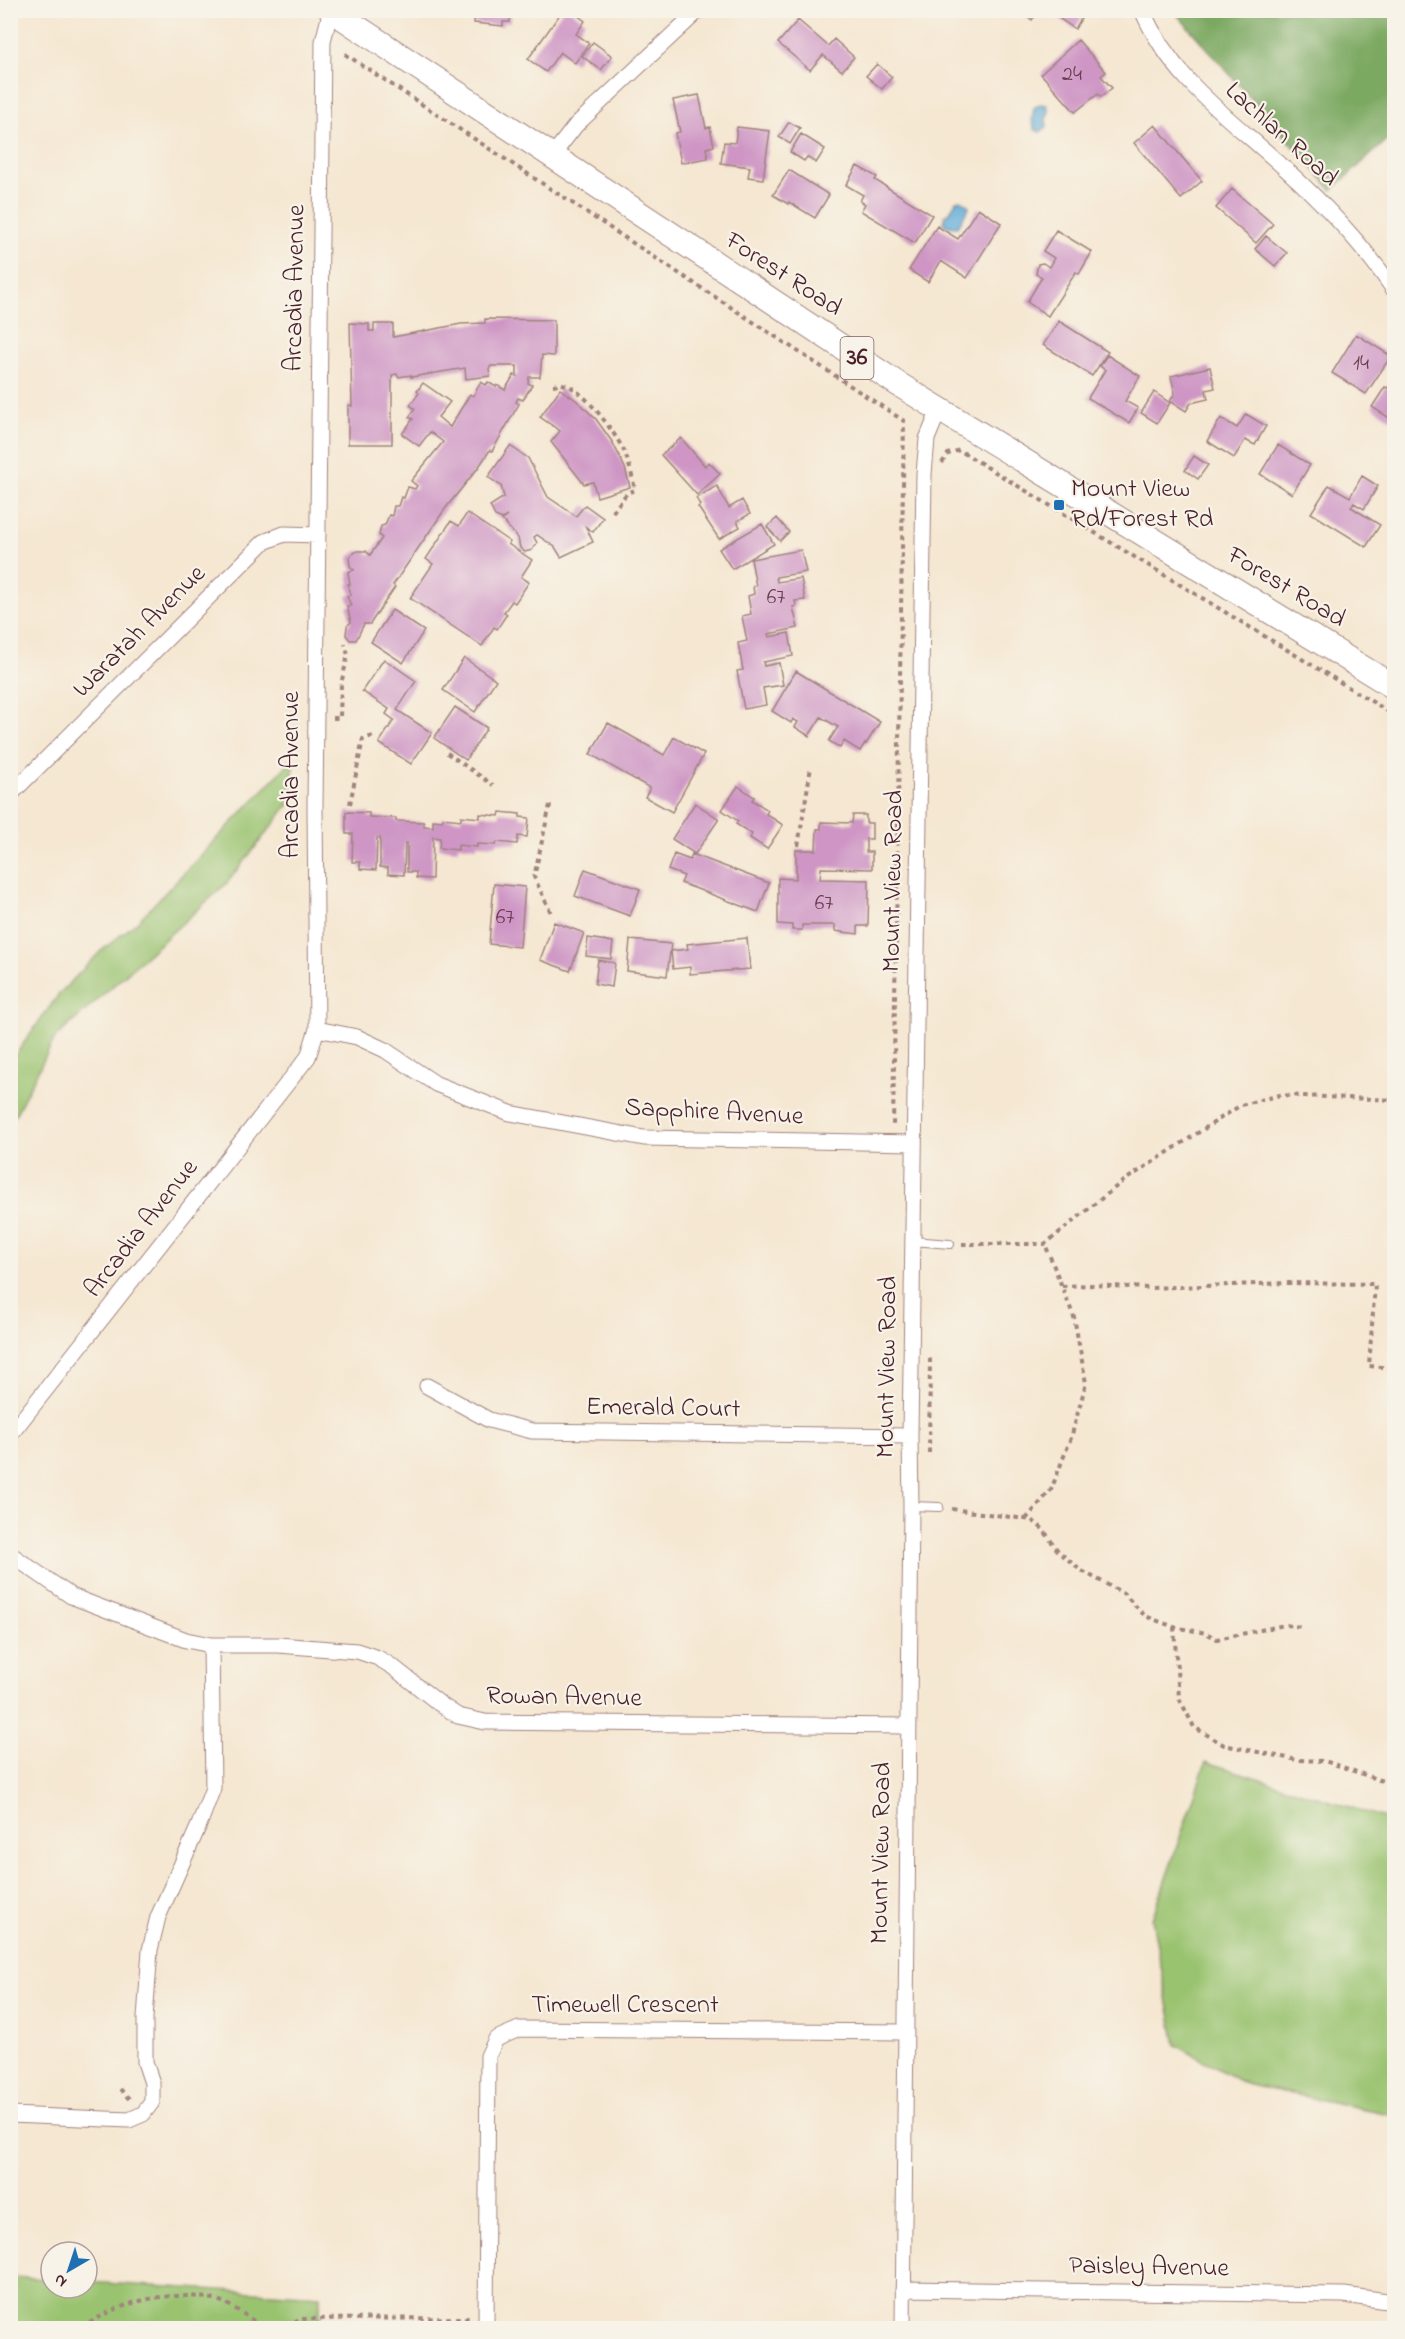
<svg xmlns="http://www.w3.org/2000/svg" width="1405" height="2339" font-family="'Indie Flower',sans-serif">
  <style>
    .green { fill: #9ac36f; stroke: #72714d; stroke-width: 1.5 }
    .forest { fill: #7ba962; stroke: #626446; stroke-width: 1.5 }
    .water { fill: #5facd8; stroke: #546682; stroke-width: 1.5 }
    .building { fill: #ce95c5 }
    .lines { fill: none; stroke-linecap: round; stroke-linejoin: round }
    .lane-casing { stroke: #a0837e; stroke-width: 10 }
    .street-casing { stroke: #a0837e; stroke-width: 17 }
    .primary-casing { stroke: #a0837e; stroke-width: 26 }
    .path { stroke: #a0837e; stroke-width: 4; stroke-dasharray: 4.5 4.5; stroke-linecap: butt }
    .lane { stroke: #fff; stroke-width: 8 }
    .street { stroke: #fff; stroke-width: 15 }
    .primary { stroke: #fff; stroke-width: 24 }
    .poi-dot { fill: #1f6fb2; stroke: #f7f3e8; stroke-width: 2 }
    .labels { text-anchor: middle; dominant-baseline: central; stroke-width: 4.5; stroke-linejoin: round; paint-order: stroke }
    .number-label { font-size: 22px; fill: #6b3c52 }
    .shield { fill: #f7f3e8; stroke: #7e5f64; stroke-width: 1.5 }
    .shield-label { font-size: 24px; font-weight: bold; fill: #4a1f2b }
    .street-label { font-size: 26px; fill: #4a1f2b; stroke: #f7f3e8 }
    .poi-label { font-size: 26px; fill: #4a1f2b; stroke: #f7f3e8; text-anchor: start }
  </style>
  <rect width="100%" height="100%" fill="#f7f3e8"/>
  <filter id="ink" filterUnits="userSpaceOnUse"><feTurbulence type="fractalNoise" baseFrequency=".0167" numOctaves="2"/><feDisplacementMap in="SourceGraphic" scale="12" xChannelSelector="R" yChannelSelector="G"/><feConvolveMatrix kernelMatrix="1 2 1 2 8 2 1 2 1" color-interpolation-filters="sRGB"/></filter>
  <filter id="wash" filterUnits="userSpaceOnUse"><feTurbulence type="fractalNoise" baseFrequency=".008" numOctaves="4" result="noise"/><feDisplacementMap in="SourceGraphic" scale="24" xChannelSelector="R" yChannelSelector="G"/><feGaussianBlur stdDeviation="1.35" result="paint"/><feColorMatrix in="noise" values="0 0 0 0 0 0 0 0 0 0 0 0 0 0 0 0 0 1.4 0 .05"/><feComposite in="paint" operator="in"/></filter>
  <g filter="url(#wash)">
    <rect width="100%" height="100%" fill="#f5e7d1"/>
    <!-- green -->
    <path class="green" d="M293,759V799L227,883L55,1038L11,1123V1061L59,994L101,951L137,922Z
      M1206,1762L1394,1821V2115L1245,2084L1176,2045L1152,1919Z
      M10,2277L51,2279V2288H87V2282L320,2296V2328H11Z"/>
    <!-- forest -->
    <path class="forest" d="M1174,11H1394V134L1332,190Z"/>
    <!-- water -->
    <path class="water" d="M1040,104L1047,105L1049,111L1046,119L1047,127L1040,132L1035,130L1032,120L1034,108Z
      M961,200L968,205L969,208L957,227L946,226L944,222L945,216L950,212L956,201Z"/>
    <g id="blocks">
      <!-- building -->
      <path class="building" d="M475,10H511L510,22H503V26L474,23Z
        M563,10H570L585,21L576,34L589,43L575,63L560,52L546,72L528,59Z
        M1019,10H1039L1032,20Z
        M1065,10H1086L1075,29L1060,19Z
        M798,20L828,46L834,39L854,57L842,71L823,55L810,70L778,43Z
        M1078,40L1106,72L1101,76L1112,88L1101,97L1098,94L1075,112L1041,74Z
        M593,42L612,56L601,70L582,56Z
        M877,64L892,77L882,89L866,76Z
        M699,95L706,128L710,127L714,146L706,148L708,158L681,163L675,133L680,132L673,100Z
        M789,122L800,128L790,144L779,137Z
        M1155,125L1202,181L1181,199L1134,143Z
        M737,127L770,131L763,179L748,177L750,167L721,163L724,142L735,143Z
        M801,134L825,149L816,163L807,157L804,161L790,152Z
        M857,166L877,177L875,180L932,215L915,243L861,211L865,204L860,201L863,195L846,185Z
        M789,170L829,195L815,218L789,202L788,204L773,195Z
        M1232,189L1273,224L1256,243L1216,208Z
        M978,208L1001,223L967,278L941,261L928,282L909,270L937,226L958,239Z
        M1056,230L1092,252L1079,274L1076,272L1048,316L1027,302L1042,277L1036,274L1038,264L1043,263L1049,267L1054,258L1043,251Z
        M1266,236L1287,253L1275,266L1255,249Z
        M485,319L554,320V356L542,355L540,377H529L528,383L532,385L523,400L518,398L516,402L519,404L492,451L490,450L478,468L445,509L393,585L395,587L370,624H364L356,640H350L346,635L347,626L351,622L347,606H351L347,596L351,595L348,584H350L348,572L354,570L350,566L349,557L357,551H366L370,555L382,538L379,535L381,526L385,525L389,515L392,516L394,506H398L401,497L404,498L408,487L415,489L417,486L411,481L443,442L430,432L419,446L402,434L413,419L409,417L415,409L410,405L419,393L417,391L423,383L450,402L438,417L450,427L470,394L473,396L481,382L486,385L488,382L496,387L497,385L505,390L514,375L517,376V366H491L489,369L490,376L466,379L465,368L411,377V375L398,377L397,374L392,375V444H348V405L352,406L350,323L369,324V331H374V324H393V337L461,324L485,323Z
        M1059,321L1108,352L1092,376L1043,345Z
        M1356,334L1391,356L1366,394L1332,373Z
        M1107,355L1140,376L1125,401L1138,408L1129,423L1088,398L1105,370L1100,366Z
        M1210,367L1215,388L1206,390L1208,399L1191,403L1186,411L1170,401L1175,393L1171,376Z
        M1394,377V421L1372,407L1385,387L1388,388Z
        M560,389L576,400L596,419L613,443L625,468L630,487L597,497L593,482L584,484L551,442L560,431L540,417Z
        M1154,392L1170,403L1157,423L1141,413Z
        M1246,414L1266,426L1255,445L1245,440L1234,458L1207,441L1221,418L1237,428Z
        M681,438L705,466L709,462L720,474L697,495L661,455Z
        M1278,445L1310,465L1292,494L1260,474Z
        M510,446L528,458L548,497L576,516L585,505L603,518L593,532L586,527L593,542L561,557L555,547L537,535L534,537L537,543L532,550L525,552L520,548L518,538L502,520L507,516L502,519L495,516L490,506L504,497L501,486L488,477Z
        M1194,456L1208,465L1198,479L1185,470Z
        M1362,476L1378,486L1364,509L1354,503L1351,507L1380,525L1366,547L1311,513L1329,485L1350,497Z
        M717,486L729,508L742,500L750,514L737,521L740,527L719,539L698,507L700,505L696,498Z
        M467,513L510,542L508,544L532,560L521,577L529,582L515,603L512,601L504,612L507,614L497,629L494,627L482,646L410,598L433,564L426,559L451,521L459,526Z
        M777,518L789,532L780,541L767,527Z
        M762,524L774,544L732,569L719,549Z
        M801,550L806,572L776,577L777,582L801,578L805,600L795,601L796,606L793,607L798,628L768,634L769,637L789,633L793,656L763,662L764,666L779,663L783,685L763,688L766,705L744,709L737,671L743,670L738,643L747,641L742,616L751,614L748,596L754,594L753,586H756L751,559Z
        M392,610L424,631L403,663L371,642Z
        M464,658L496,680L475,712L443,690Z
        M384,659L416,681L397,710L432,733L411,764L379,743L394,720L386,714L389,709L362,691Z
        M796,671L880,722L866,744L865,743L860,751L844,741L840,748L829,741L838,727L821,717L809,736L795,727L798,722L793,719L791,723L772,711Z
        M455,707L487,728L466,760L434,738Z
        M608,723L664,755L674,737L704,754L672,812L645,797L650,788L590,754Z
        M738,786L754,797L752,800L768,810L766,814L783,825L767,849L750,838L752,834L736,824L738,821L722,810Z
        M695,803L719,819L695,854L672,839Z
        M346,812L369,813V817L396,818V821L424,822V826L433,827V820L442,821L443,818L461,820V816L480,818V814L499,816L500,812L520,814V817L529,818L527,837L518,836L517,844L497,842L496,845L477,844V847L458,845V850L439,848L440,838L433,837L432,879L416,878V872H407V843H405L404,875L388,874V868L380,867V838H377L376,870L360,869V862H352L353,834H346Z
        M853,815H866V823H872V839H866V852H872V869L821,868L820,879L869,880L868,926H858V934L835,931V925H802V930H792V925L778,924V878L796,879V850H816L817,829H821V822L852,823Z
        M674,854L690,860L692,854L769,883L758,912L681,883L684,876L668,870Z
        M585,869L640,889L630,916L575,896Z
        M494,884L525,887L520,947L489,944Z
        M554,922L584,933L570,971L540,960Z
        M588,938L613,942L611,959L586,956Z
        M747,938L750,969L690,974V967L673,969L671,951L688,949L687,944Z
        M630,940L671,944L667,976L627,971Z
        M598,960L615,963L612,987L595,984Z"/>
    </g>
  </g>
  <g filter="url(#ink)">
    <use href="#blocks" fill-opacity="0" stroke="#a0837e" stroke-width="1.5"/>
    <g class="lines">
      <!-- lane casing -->
      <g class="lane-casing">
        <path id="lane" d="M913,1241L950,1244
          M911,1506L939,1507"/>
      </g>
      <!-- street casing -->
      <g class="street-casing">
        <path id="street" d="M1142,10C1171,76 1219,110 1271,156C1317,196 1360,240 1394,290
          M552,156L576,125L699,10
          M10,795L264,542L284,534L318,535
          M317,1029L357,1037L385,1050L436,1084L510,1113L644,1138L914,1143
          M427,1386L489,1420L532,1431L910,1436
          M10,1435L308,1057L317,1029L315,808L323,41L331,10
          M10,1554L71,1596L186,1640L211,1645H278L357,1651L378,1658L393,1667L440,1704L458,1716L485,1722L908,1726
          M10,2115L129,2120L143,2114L152,2102V2083L145,2062V2018L150,1950L158,1917L199,1825L213,1788L211,1645
          M903,2289L1344,2295L1394,2302
          M488,2328L486,2326L488,2056L496,2039L519,2029L904,2032
          M903,2328L911,1506L910,1436L924,474L927,439L939,410"/>
      </g>
      <!-- primary casing -->
      <g class="primary-casing">
        <path id="primary" d="M331,10L898,384L1394,687"/>
      </g>
      <!-- path -->
      <path class="path" d="M345,54L904,421L893,1126
        M553,385C556,385 559,383 562,384C582,386 614,432 623,449C629,462 632,475 635,490L627,493L612,513
        M942,463L948,454L959,450L1394,715
        M333,718H340L341,684L348,655L345,644
        M447,753L493,785
        M350,804L363,739L377,735
        M550,805L534,877L552,915
        M798,846L811,767
        M962,1244H1045L1122,1182L1241,1105L1280,1095L1394,1100
        M1062,1286L1093,1285L1149,1288L1286,1283L1375,1284L1369,1366L1394,1368
        M929,1453L930,1358
        M952,1509L1032,1520L1043,1529L1058,1551L1080,1570L1123,1593L1145,1616L1174,1627L1206,1633L1217,1639L1285,1625L1303,1627
        M1026,1519L1051,1490L1071,1438L1086,1383L1074,1317L1045,1244
        M1174,1627L1179,1698L1194,1727L1224,1745L1297,1760L1325,1761L1394,1785
        M120,2089L132,2102
        M82,2328C116,2304 157,2292 199,2297C205,2298 211,2298 217,2300C234,2306 249,2318 264,2328
        M287,2328L300,2319L470,2318"/>
      <!-- lane -->
      <use href="#lane" class="lane"/>
      <!-- street -->
      <use href="#street" class="street"/>
      <!-- primary -->
      <use href="#primary" class="primary"/>
    </g>
  </g>
  <!-- markers -->
  <rect class="poi-dot" x="1053" y="499" width="12" height="12" rx="3"/>
  <g class="labels">
    <!-- number labels -->
    <g class="number-label">
      <text x="1072" y="75">24</text>
      <text x="1361" y="364">14</text>
      <text x="776" y="598">67</text>
      <text x="824" y="904">67</text>
      <text x="505" y="918">67</text>
    </g>
    <!-- shield labels -->
    <rect class="shield" x="840.5" y="337" width="33" height="42" rx="4.5"/>
    <g class="shield-label">
      <text x="857" y="358">36</text>
    </g>
    <!-- street labels -->
    <g class="street-label">
      <text transform="translate(1281 135) rotate(42)">Lachlan Road</text>
      <text transform="translate(783 275) rotate(33)">Forest Road</text>
      <text transform="translate(296 288) rotate(-89)">Arcadia Avenue</text>
      <text transform="translate(1286 588) rotate(31)">Forest Road</text>
      <text transform="translate(140 632) rotate(-45)">Waratah Avenue</text>
      <text transform="translate(292 775) rotate(-90)">Arcadia Avenue</text>
      <text transform="translate(894 881) rotate(-89)">Mount View Road</text>
      <text transform="translate(714 1113) rotate(3)">Sapphire Avenue</text>
      <text transform="translate(142 1229) rotate(-52)">Arcadia Avenue</text>
      <text transform="translate(888 1367) rotate(-89)">Mount View Road</text>
      <text transform="translate(663 1409) rotate(1)">Emerald Court</text>
      <text transform="translate(564 1698) rotate(1)">Rowan Avenue</text>
      <text transform="translate(882 1853) rotate(-89)">Mount View Road</text>
      <text x="625" y="2006">Timewell Crescent</text>
      <text transform="translate(1149 2268) rotate(1)">Paisley Avenue</text>
    </g>
    <!-- poi labels -->
    <g class="poi-label">
      <text x="1071" y="490">Mount View<tspan x="1071" dy="30">Rd/Forest Rd</tspan></text>
    </g>
  </g>
  <!-- margin -->
  <rect width="1405" height="2339" fill="none" stroke="#f7f3e8" stroke-width="36"/>
  <!-- north arrow -->
  <g transform="translate(69 2270) rotate(219)"><circle r="28" fill="#f7f3e8" stroke="#b29e9c" stroke-width="1.5"/>
  <path d="M0-4.5L10 22L0 15L-10 22Z" fill="#1f6fb2"/>
  <text y="-9" font-size="16" font-weight="bold" text-anchor="middle" fill="#4a1f2b">N</text>
  </g>
</svg>
